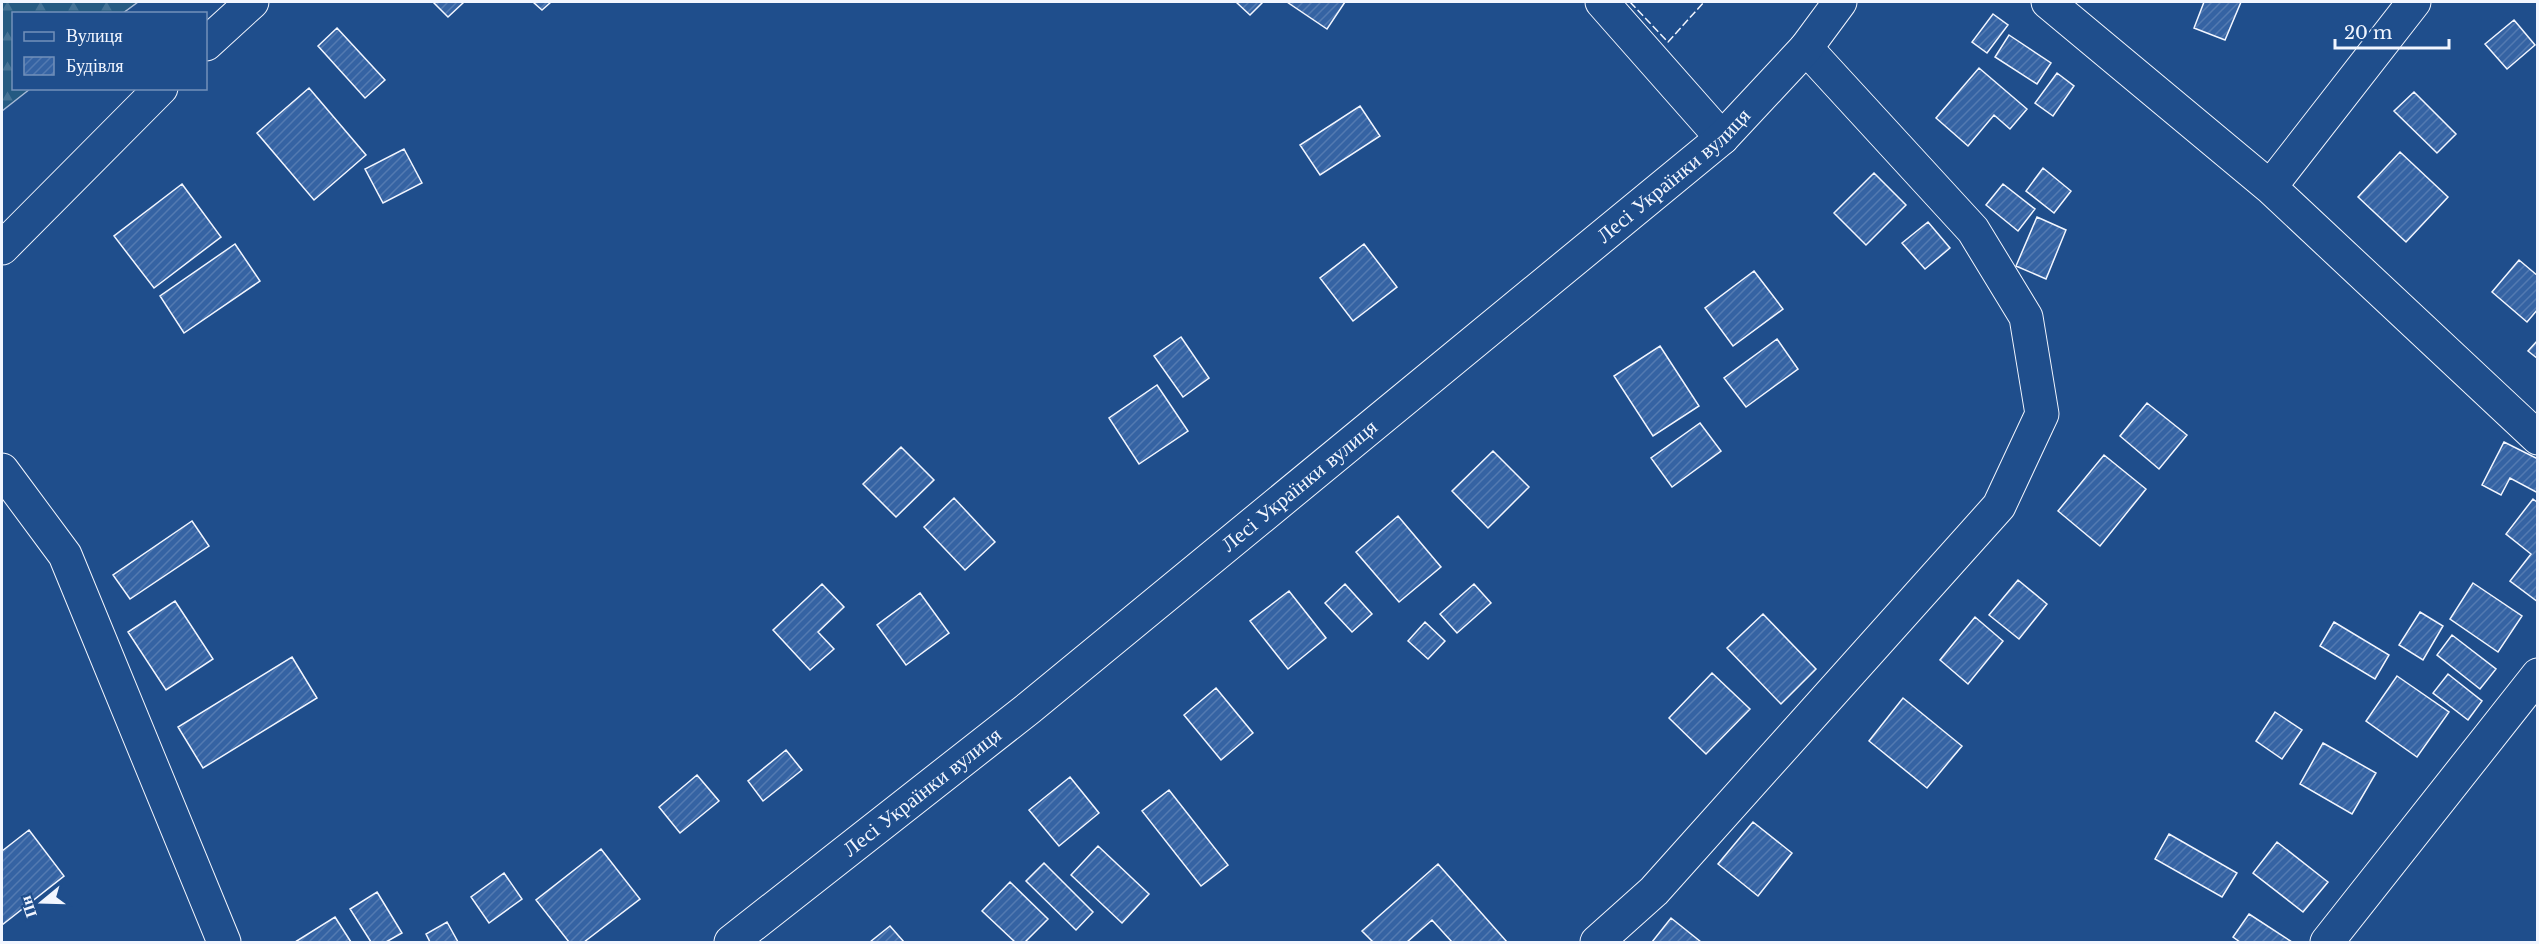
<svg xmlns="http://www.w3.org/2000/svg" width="2539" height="944" font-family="'Libre Baskerville',serif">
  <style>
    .forest { fill: url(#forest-firs); stroke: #a8bbd7; stroke-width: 1.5 }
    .building { fill: url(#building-hatch); stroke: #f2f6ff; stroke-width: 1.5 }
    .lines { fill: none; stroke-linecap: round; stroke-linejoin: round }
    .minor-casing { stroke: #f2f6ff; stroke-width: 35 }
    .tertiary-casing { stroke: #f2f6ff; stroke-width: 35 }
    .minor { stroke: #1f4e8c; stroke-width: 33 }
    .tertiary { stroke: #1f4e8c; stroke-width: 33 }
    .fence { stroke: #f2f6ff; stroke-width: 1.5; stroke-dasharray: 8 3; stroke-linecap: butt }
    .labels { text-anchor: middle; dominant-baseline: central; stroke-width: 4.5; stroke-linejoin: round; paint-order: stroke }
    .street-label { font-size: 21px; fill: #f2f6ff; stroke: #1f4e8c }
  </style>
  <defs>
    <pattern id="forest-firs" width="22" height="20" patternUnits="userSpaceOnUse" patternTransform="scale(1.5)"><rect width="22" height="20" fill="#245a82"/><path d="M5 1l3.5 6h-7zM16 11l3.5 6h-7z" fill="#447295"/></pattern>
    <pattern id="building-hatch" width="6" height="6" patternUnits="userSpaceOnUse" patternTransform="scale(1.5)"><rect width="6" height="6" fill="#3563a3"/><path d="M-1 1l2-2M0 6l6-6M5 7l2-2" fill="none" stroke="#537ab1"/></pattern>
  </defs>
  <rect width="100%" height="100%" fill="#1f4e8c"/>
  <!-- forest -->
  <path class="forest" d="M2,2H138L123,13L14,14V88L30,89L2,111Z"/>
  <!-- building -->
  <path class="building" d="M433,2H464L448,17Z
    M533,2H551L542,10Z
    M1236,2H1263L1250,15Z
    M1287,2H1345L1327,29Z
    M2204,2H2241L2225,40L2194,28Z
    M1993,14L2008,25L1987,53L1972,42Z
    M2514,20L2535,45L2507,69L2485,44Z
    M337,28L385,80L365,98L318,46Z
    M2009,35L2051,63L2037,84L1995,57Z
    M1979,68L2027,109L2010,129L1994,115L1968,146L1936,118Z
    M2057,73L2074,86L2053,116L2035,103Z
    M309,88L366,155L314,200L257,133Z
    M2414,92L2456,134L2437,153L2394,111Z
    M1360,106L1380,136L1320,175L1300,145Z
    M404,149L422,183L383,203L365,169Z
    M2400,152L2448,197L2406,242L2358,197Z
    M2043,168L2071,191L2054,213L2026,191Z
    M1874,173L1906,205L1866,245L1834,213Z
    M182,184L221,237L154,288L114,236Z
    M2003,184L2035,209L2018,231L1986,205Z
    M2037,217L2066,230L2046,279L2016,266Z
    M1928,222L1950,248L1925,269L1902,243Z
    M235,244L260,281L184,333L160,296Z
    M1364,244L1397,287L1353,321L1320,278Z
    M2519,260L2538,276V309L2527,322L2492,292Z
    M1754,271L1783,309L1733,346L1705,308Z
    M1181,337L1209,378L1183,397L1154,356Z
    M1777,339L1798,369L1746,407L1724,378Z
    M2538,340V359L2528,351Z
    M1660,346L1699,406L1653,436L1614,376Z
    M1157,385L1188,431L1139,464L1109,418Z
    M2147,403L2187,435L2159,469L2120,436Z
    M1700,423L1721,451L1672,487L1651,458Z
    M2504,442L2538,459V493L2510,478L2501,495L2482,485Z
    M901,447L934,480L896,517L863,484Z
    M1493,451L1529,487L1488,528L1452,491Z
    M2104,455L2146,489L2100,546L2058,511Z
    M954,498L995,542L965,570L924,527Z
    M2533,499L2538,503V602L2510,581L2531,554L2506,534Z
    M1398,516L1441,567L1399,602L1356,552Z
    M192,521L209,546L130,599L113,575Z
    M2018,580L2047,604L2019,639L1989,615Z
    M2473,583L2522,616L2498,652L2450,619Z
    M822,584L844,607L818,632L834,649L810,670L773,630Z
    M1345,584L1372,614L1352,632L1325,603Z
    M1474,584L1491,603L1457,633L1440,614Z
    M1289,591L1326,638L1288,669L1250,621Z
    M920,593L949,633L906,665L877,625Z
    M175,601L213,659L166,690L128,632Z
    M2420,612L2443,626L2423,660L2399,645Z
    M1763,614L1816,669L1781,704L1727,648Z
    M1975,617L2003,641L1968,684L1940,660Z
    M1425,622L1445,641L1428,659L1408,641Z
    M2334,622L2389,655L2375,679L2320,646Z
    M2452,635L2496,669L2480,689L2437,655Z
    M292,657L317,698L203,768L178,727Z
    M1712,673L1750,709L1706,754L1669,718Z
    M2448,674L2482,701L2468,720L2433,693Z
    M2397,676L2449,712L2417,757L2366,721Z
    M1216,688L1253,733L1221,760L1184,715Z
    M1903,698L1962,746L1927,788L1869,741Z
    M2275,712L2302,730L2282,759L2256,741Z
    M2323,743L2376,773L2352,814L2300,784Z
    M786,750L802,770L763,801L748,781Z
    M697,775L719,801L680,833L659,807Z
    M1070,777L1099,813L1059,846L1029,810Z
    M1169,790L1228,865L1201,886L1142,811Z
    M1753,822L1792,853L1758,896L1718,864Z
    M29,830L64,876L2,925V851Z
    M2169,834L2237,873L2222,897L2155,859Z
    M2277,842L2328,882L2303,912L2253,873Z
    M1098,846L1149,894L1122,923L1071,875Z
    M601,849L640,899L584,942H569L536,900Z
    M1044,863L1093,912L1076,930L1026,881Z
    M1438,864L1507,942H1452L1432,920L1407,942H1373L1362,931Z
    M504,873L522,899L489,923L471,897Z
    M1010,882L1048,919L1025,942H1015L982,911Z
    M377,892L402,933L386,942H371L350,909Z
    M2249,914L2292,942H2240L2233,937Z
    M335,917L351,942H295Z
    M1671,918L1701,942H1652Z
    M447,922L458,942H430L426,934Z
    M890,926L904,942H870Z"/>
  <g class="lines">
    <!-- minor casing -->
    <g class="minor-casing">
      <path id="minor" d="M1602,2L1722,138
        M2048,2L2270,187L2538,438
        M206,44L252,2
        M2270,187L2414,2
        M2,248L161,88
        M2,470L65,555L224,942
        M1597,942L1654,891L1999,506L2042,414L2026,317L1973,230L1806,48
        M2327,942L2538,675"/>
    </g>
    <!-- tertiary casing -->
    <g class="tertiary-casing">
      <g id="tertiary">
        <path id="s1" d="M731,942L1029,708L1722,138L1806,48L1840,2"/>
      </g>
    </g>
    <!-- minor -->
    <use href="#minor" class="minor"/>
    <!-- tertiary -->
    <use href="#tertiary" class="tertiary"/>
    <!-- fence -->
    <path class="fence" d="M1630,2L1668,42L1704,2"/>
  </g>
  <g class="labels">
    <!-- street labels -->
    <g class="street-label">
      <text stroke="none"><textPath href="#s1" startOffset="1215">Лесі Українки вулиця</textPath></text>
      <text stroke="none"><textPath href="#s1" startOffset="729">Лесі Українки вулиця</textPath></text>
      <text stroke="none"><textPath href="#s1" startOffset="243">Лесі Українки вулиця</textPath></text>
    </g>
  </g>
  <!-- border -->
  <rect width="2539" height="944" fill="none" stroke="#f2f6ff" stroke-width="6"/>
  <!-- legend -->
  <rect x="12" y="12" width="195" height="78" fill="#1f4e8c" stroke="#7391ba" stroke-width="1.5"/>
  <rect x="24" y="32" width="30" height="9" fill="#1f4e8c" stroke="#7391ba" stroke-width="1.5"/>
  <text x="66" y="42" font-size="18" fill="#f2f6ff">Вулиця</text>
  <rect x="24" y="57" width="30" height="18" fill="url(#building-hatch)" stroke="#7391ba" stroke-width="1.5"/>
  <text x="66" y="72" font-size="18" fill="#f2f6ff">Будівля</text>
  <!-- north arrow -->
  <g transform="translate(42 902) rotate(251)" stroke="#1f4e8c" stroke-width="4.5" paint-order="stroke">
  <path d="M0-4.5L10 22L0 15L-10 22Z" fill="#f2f6ff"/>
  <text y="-9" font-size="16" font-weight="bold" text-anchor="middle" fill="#f2f6ff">Пн</text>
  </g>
  <!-- scale -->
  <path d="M2335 39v9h114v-9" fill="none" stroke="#f2f6ff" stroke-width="3"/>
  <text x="2344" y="39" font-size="18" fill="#f2f6ff" stroke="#1f4e8c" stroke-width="4.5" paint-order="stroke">20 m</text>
</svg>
